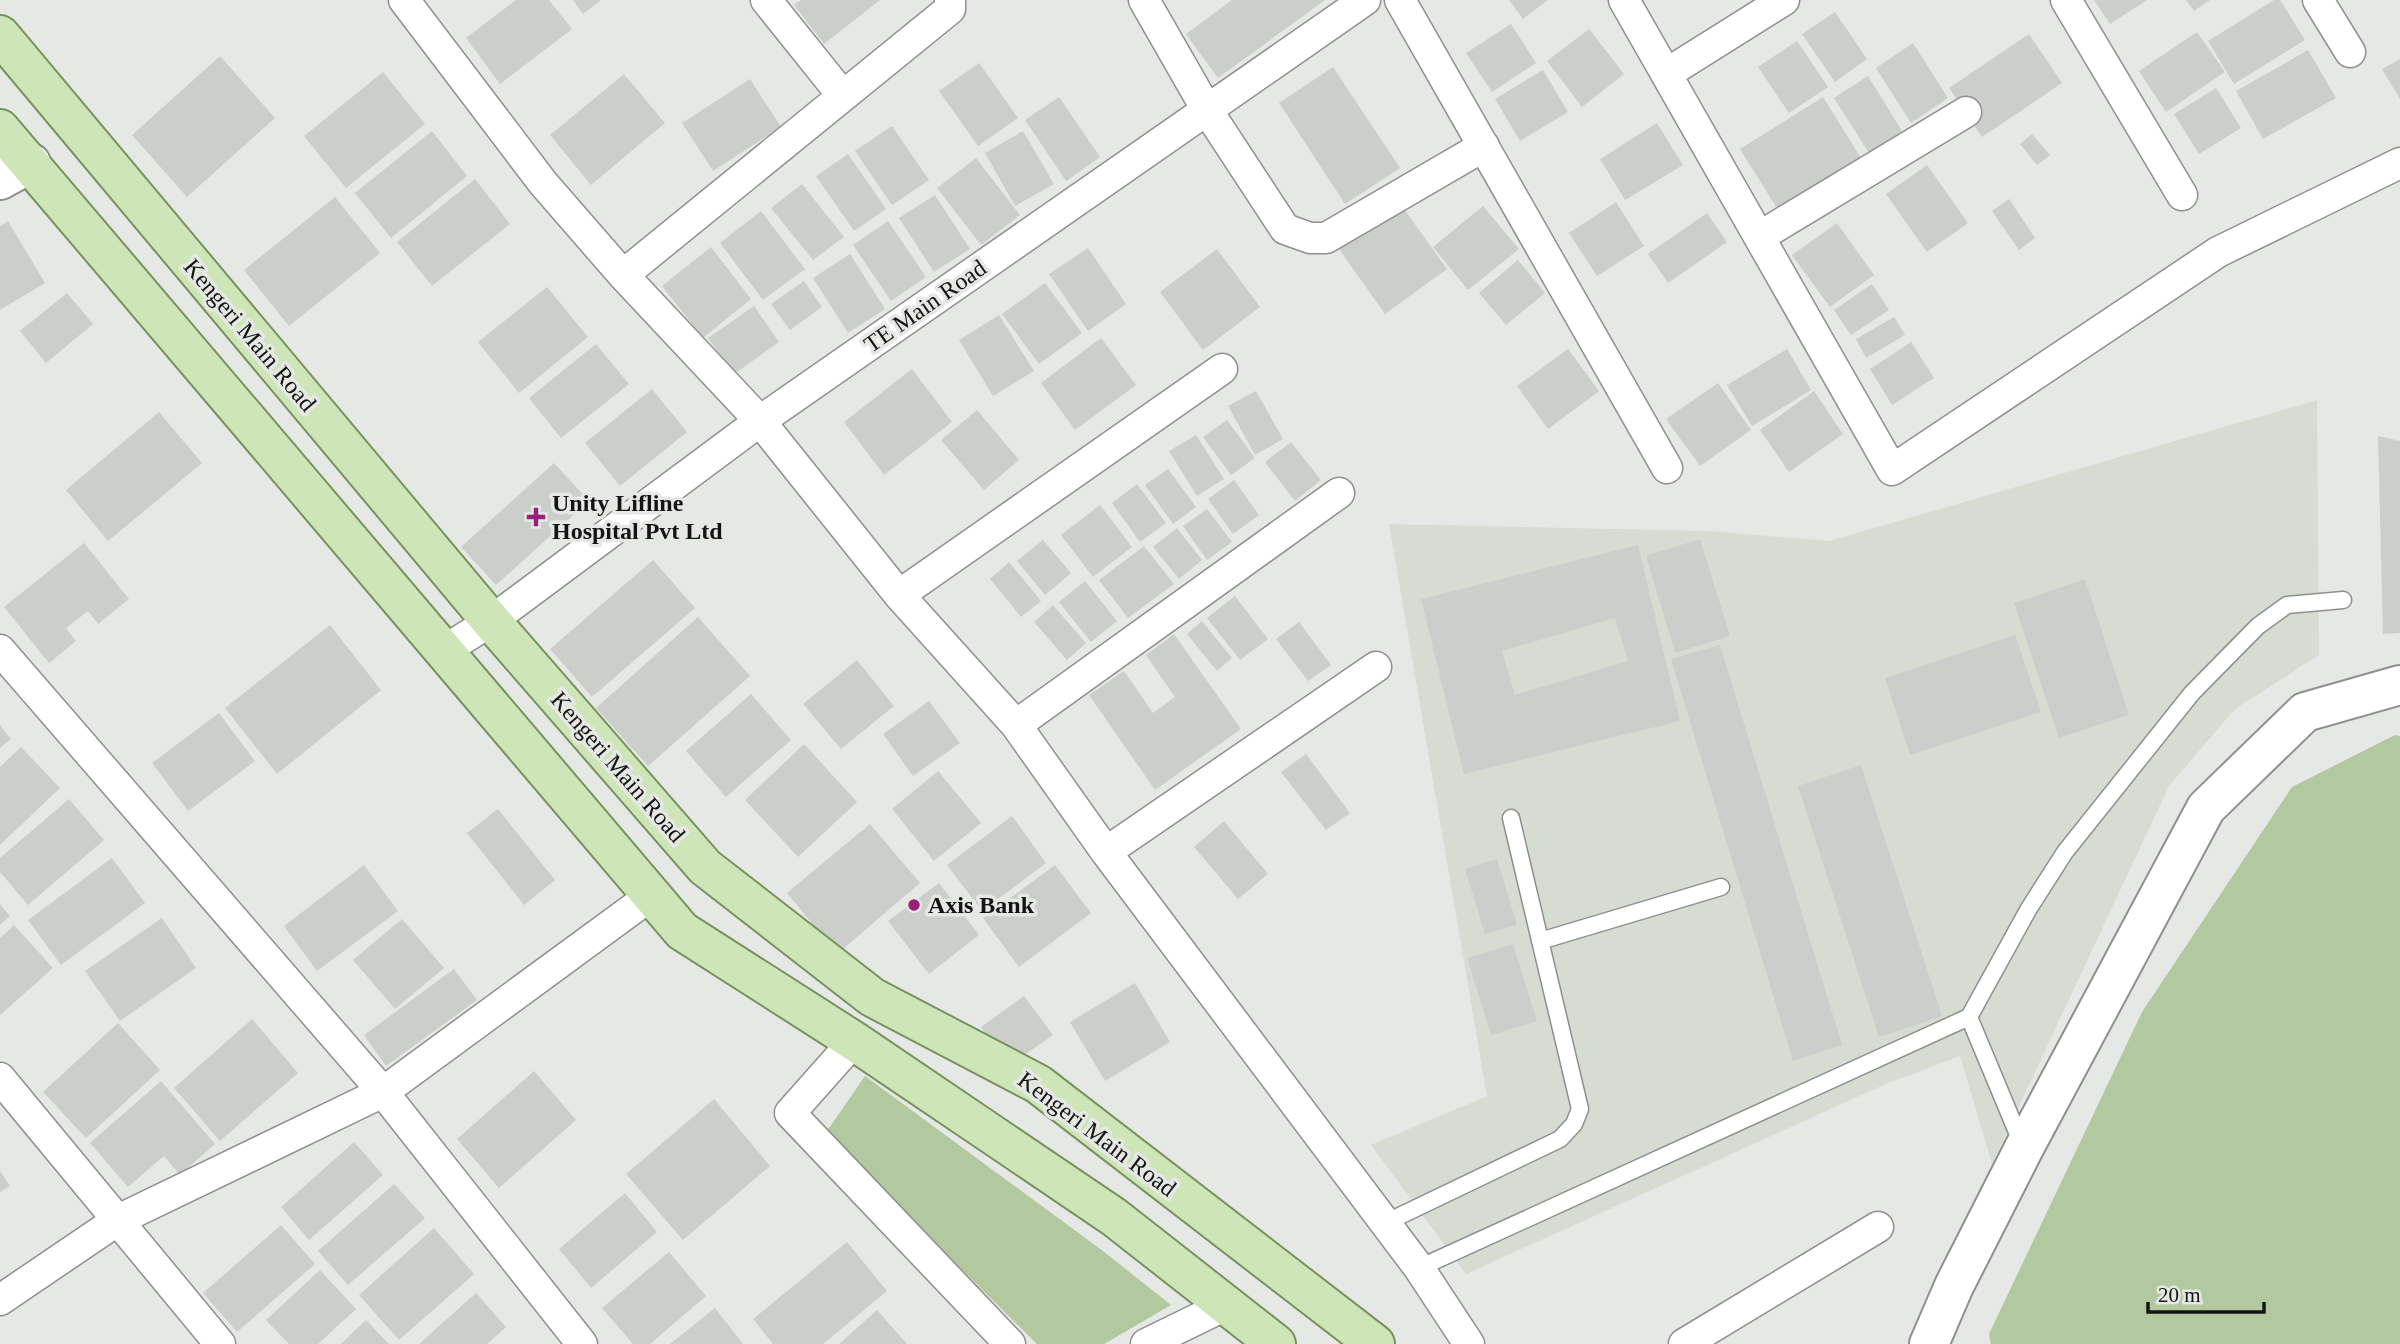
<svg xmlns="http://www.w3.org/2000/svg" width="2400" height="1344" font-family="'Times New Roman',serif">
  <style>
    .built { fill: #d7dcd2 }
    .green { fill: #b2c89f }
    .building { fill: #cccecb; fill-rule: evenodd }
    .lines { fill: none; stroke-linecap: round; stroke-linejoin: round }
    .service-casing { stroke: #8e908d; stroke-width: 19 }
    .minor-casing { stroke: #8e908d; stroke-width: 33 }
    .tertiary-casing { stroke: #8e908d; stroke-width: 42 }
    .primary-casing { stroke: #77925e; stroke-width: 42 }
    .service { stroke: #fff; stroke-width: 16 }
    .minor { stroke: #fff; stroke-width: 30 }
    .tertiary { stroke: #fff; stroke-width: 38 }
    .primary { stroke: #cee6b7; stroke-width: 38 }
    .poi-dot { fill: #99217a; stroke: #e6e8e5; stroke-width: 2.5 }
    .labels { text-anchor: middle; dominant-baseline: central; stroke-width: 7; stroke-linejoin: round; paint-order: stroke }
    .street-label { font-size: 24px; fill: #131413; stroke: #e6e8e5 }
    .poi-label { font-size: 24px; font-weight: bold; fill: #131413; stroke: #e6e8e5; text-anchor: start }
  </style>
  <rect width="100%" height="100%" fill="#e6e8e5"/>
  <!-- built -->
  <path class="built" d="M2317,400L2319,655L2235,709L2169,786L1992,1164L1960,1056L1886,1084L1466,1274L1371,1145L1487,1096L1389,524L1709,531L1829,541Z"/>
  <!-- green -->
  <path class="green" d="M2395,735L2400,736V1344H1991L1989,1334L2142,1012L2292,787Z
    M865,1076L1103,1251L1171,1305L1104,1344H1037L825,1134Z"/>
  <!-- building -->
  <path class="building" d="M516,0H549L572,29L500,84L466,38Z
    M573,0H601L583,14Z
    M801,0H880L824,44L794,5Z
    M1232,0H1325L1218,78L1186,34Z
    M1509,0H1548L1523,19Z
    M2094,0H2147L2110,24Z
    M2186,0H2210L2194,11Z
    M2274,0H2280L2305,40L2234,84L2208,41Z
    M1835,12L1867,59L1835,82L1802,34Z
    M1511,24L1536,63L1492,92L1466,53Z
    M1589,29L1624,74L1582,107L1547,61Z
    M2197,32L2225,72L2166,112L2139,71Z
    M2029,34L2062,83L1982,137L1949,88Z
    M1797,41L1828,87L1789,113L1758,67Z
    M1913,43L1948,98L1911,123L1876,68Z
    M2308,50L2336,98L2263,139L2236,91Z
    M220,56L275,118L187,197L132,135Z
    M2400,59V99L2382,69Z
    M979,63L1018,118L978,146L939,91Z
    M1333,67L1400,168L1345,204L1279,103Z
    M1543,70L1568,112L1520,141L1495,99Z
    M383,72L425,124L346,188L304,136Z
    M624,74L665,123L591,185L550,135Z
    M1868,76L1902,131L1869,153L1834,98Z
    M750,79L781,127L713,171L682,123Z
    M2216,88L2241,128L2199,154L2174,114Z
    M1059,97L1100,157L1066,181L1025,120Z
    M1823,97L1861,158L1778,210L1740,149Z
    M1657,123L1683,165L1625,200L1600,159Z
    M892,126L929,180L892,205L855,151Z
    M432,131L467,176L391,238L355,193Z
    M1023,131L1054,184L1015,206L985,153Z
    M2032,134L2050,155L2037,165L2020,144Z
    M848,154L886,209L854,231L816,176Z
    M976,158L1020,215L981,245L937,188Z
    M1927,165L1968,223L1927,252L1886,194Z
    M475,179L510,224L432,286L397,242Z
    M802,184L844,237L813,260L771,208Z
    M935,195L970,249L934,272L899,218Z
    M335,197L380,253L289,326L244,270Z
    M2009,199L2035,238L2019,250L1992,211Z
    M1399,202L1447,269L1385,314L1337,246Z
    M1616,202L1644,246L1597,276L1569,233Z
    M1483,206L1519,249L1468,290L1433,247Z
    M761,211L805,269L763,300L720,243Z
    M1707,213L1727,242L1668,283L1648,254Z
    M8,221L45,283L0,310V226Z
    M888,221L926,277L891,301L853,245Z
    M1837,223L1874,275L1830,307L1792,255Z
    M711,247L751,299L703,338L662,286Z
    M1088,248L1126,304L1088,331L1049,274Z
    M1217,249L1260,307L1203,350L1160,292Z
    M850,254L885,309L848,333L813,278Z
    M1518,260L1545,293L1506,325L1479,293Z
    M804,281L822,307L790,330L771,304Z
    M1045,283L1082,333L1039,364L1002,314Z
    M1872,284L1889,310L1851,335L1834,310Z
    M547,287L588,337L519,393L478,342Z
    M67,293L93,324L46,363L20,331Z
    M754,306L779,342L734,374L708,338Z
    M999,315L1034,371L993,396L959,340Z
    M1894,317L1905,335L1866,358L1856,339Z
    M1101,338L1136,385L1075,430L1041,383Z
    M1911,342L1934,378L1892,405L1870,369Z
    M596,344L629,384L561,438L529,398Z
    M1568,349L1599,391L1548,429L1517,386Z
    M1787,349L1811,390L1752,426L1727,385Z
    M912,369L952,422L884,475L844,422Z
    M1718,383L1751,430L1700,466L1666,419Z
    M652,389L687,432L620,486L585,443Z
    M1256,391L1283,439L1255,455L1228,406Z
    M1814,391L1843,434L1789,472L1760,430Z
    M977,410L1019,460L984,490L941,440Z
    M159,412L202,463L108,541L66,490Z
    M1227,420L1255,458L1231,475L1203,437Z
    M1196,435L1224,479L1197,496L1169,451Z
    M2378,436L2400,441V633L2383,634Z
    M1291,442L1321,480L1295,501L1265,462Z
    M554,463L589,501L496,585L461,547Z
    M1168,469L1196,507L1173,524L1145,485Z
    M1234,480L1259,515L1233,534L1208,499Z
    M1137,484L1166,523L1140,542L1112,503Z
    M1100,505L1132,547L1093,577L1061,535Z
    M1207,509L1232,542L1207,560L1183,526Z
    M1177,528L1202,560L1179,579L1153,547Z
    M1700,539L1730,636L1675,653L1646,556Z
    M1043,540L1071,573L1045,595L1017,561Z
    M84,543L129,599L98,624L88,611L66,628L76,641L49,663L4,607Z
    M1638,545L1680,721L1464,774L1421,599ZM1615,618L1628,661L1515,695L1502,651Z
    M1144,546L1174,584L1128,618L1099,580Z
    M653,560L695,608L592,697L550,649Z
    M1009,562L1041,601L1021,617L990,579Z
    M2085,579L2129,715L2059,738L2014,603Z
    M1085,581L1117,621L1091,642L1059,602Z
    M1235,596L1268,639L1240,660L1207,618Z
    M1053,605L1086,643L1067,660L1034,622Z
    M698,617L750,676L648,766L596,708Z
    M1202,621L1232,658L1217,671L1187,634Z
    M1299,622L1331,665L1308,681L1276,639Z
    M330,625L381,690L277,774L225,708Z
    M1174,634L1241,729L1155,790L1089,695L1124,671L1153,713L1175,697L1146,655Z
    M2015,635L2041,712L1910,755L1885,678Z
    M1720,645L1842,1045L1793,1061L1671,659Z
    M857,660L894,706L841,749L803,704Z
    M751,694L791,740L726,797L686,751Z
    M929,701L960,743L913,776L883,734Z
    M219,713L255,761L188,811L152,763Z
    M0,725L11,739L0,748Z
    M804,744L857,802L798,857L745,800Z
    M21,747L60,788L0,845V767Z
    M1306,754L1350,813L1326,830L1281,772Z
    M1861,765L1942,1016L1879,1037L1798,786Z
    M938,771L981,823L934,861L892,809Z
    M69,799L104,840L28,905L0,872V858Z
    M498,809L555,880L524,905L467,833Z
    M1012,816L1046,863L982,911L947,865Z
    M1224,821L1268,874L1238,899L1194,847Z
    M870,824L920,883L837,954L787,893Z
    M112,858L145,903L61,965L28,920Z
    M1497,859L1517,925L1485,934L1465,869Z
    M364,865L398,911L317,971L284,926Z
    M1055,865L1091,913L1019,967L983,918Z
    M939,883L979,935L929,974L888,921Z
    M0,904L10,916L0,925Z
    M162,918L196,968L120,1021L85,971Z
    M402,919L444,968L395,1009L353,960Z
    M14,925L53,968L0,1015V938Z
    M1513,944L1537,1021L1491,1035L1467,958Z
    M454,969L477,1000L386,1066L364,1035Z
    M1135,983L1170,1042L1105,1081L1070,1022Z
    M1024,996L1053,1035L1009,1066L981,1027Z
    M252,1019L298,1073L220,1141L174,1088Z
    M118,1023L160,1070L86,1138L43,1092Z
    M534,1071L576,1120L499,1188L457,1139Z
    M161,1081L215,1144L180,1175L164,1156L128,1187L90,1143Z
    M714,1099L770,1166L683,1240L626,1174Z
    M354,1142L383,1175L309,1240L281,1207Z
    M0,1171L10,1186L0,1192Z
    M394,1184L425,1218L348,1285L318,1251Z
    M625,1193L657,1232L591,1288L559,1249Z
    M281,1225L315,1264L237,1332L203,1293Z
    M434,1228L474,1274L399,1340L359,1295Z
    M847,1242L887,1291L823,1344H773L753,1319Z
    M669,1252L706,1296L650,1344H633L602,1308Z
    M320,1270L356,1309L318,1344H289L266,1320Z
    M476,1293L506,1327L487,1344H419Z
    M715,1308L743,1344H670Z
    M877,1310L907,1344H839Z
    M366,1320L389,1344H341Z"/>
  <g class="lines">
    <!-- service casing -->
    <g class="service-casing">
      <path id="service" d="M1540,941L1721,887
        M1969,1017L2022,1144
        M1385,1223L1560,1139L1574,1124L1580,1109L1511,818
        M1419,1268L1969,1017L2028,910L2065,852L2192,693L2258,626L2287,605L2343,600"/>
    </g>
    <!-- minor casing -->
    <g class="minor-casing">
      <path id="minor" d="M404,0L543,183L623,275L760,421L899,595L1016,725L1106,852L1419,1268L1469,1344
        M766,0L843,96
        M1144,0L1207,110L1285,229L1310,238H1326L1484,146
        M1400,0L1667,468
        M1624,0L1892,470L2218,252L2400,163
        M2066,0L2182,195
        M2318,0L2350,52
        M1666,74L1784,0
        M1759,237L1966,112
        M623,275L950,9V0
        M899,595L1222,369
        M0,650L383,1092L582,1344
        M445,650L491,621L760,421L1365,0
        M1016,725L1339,493
        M1106,852L1376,667
        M854,1041L790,1113L1010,1344
        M0,1078L220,1344
        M0,1300L118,1220L383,1092L653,894
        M1146,1344L1226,1305
        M1684,1344L1878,1227"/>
    </g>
    <!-- tertiary casing -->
    <g class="tertiary-casing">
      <path id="tertiary" d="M0,180L31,163
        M1929,1344L1954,1286L2024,1148L2206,808L2305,712L2400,685"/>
    </g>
    <!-- primary casing -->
    <g class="primary-casing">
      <path id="primary" d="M0,35L491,621L705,867L872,997L1038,1084L1375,1344
        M0,129L682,931L854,1041L1114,1217L1276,1344"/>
    </g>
    <!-- service -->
    <use href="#service" class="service"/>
    <!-- minor -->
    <use href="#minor" class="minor"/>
    <!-- tertiary -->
    <use href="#tertiary" class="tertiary"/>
    <!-- primary -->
    <use href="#primary" class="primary"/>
  </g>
  <!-- markers -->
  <g class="poi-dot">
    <path d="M532.5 506.5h7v7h7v7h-7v7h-7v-7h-7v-7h7z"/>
    <circle cx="914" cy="905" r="7"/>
  </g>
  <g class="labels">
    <!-- street labels -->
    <g class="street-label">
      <text transform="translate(925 306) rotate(-35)">TE Main Road</text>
      <text transform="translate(250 335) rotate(50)">Kengeri Main Road</text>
      <text transform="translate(618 767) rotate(49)">Kengeri Main Road</text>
      <text transform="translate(1097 1134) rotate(37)">Kengeri Main Road</text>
    </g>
    <!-- poi labels -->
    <g class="poi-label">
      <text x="552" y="503">Unity Lifline<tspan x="552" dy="28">Hospital Pvt Ltd</tspan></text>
      <text x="928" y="905">Axis Bank</text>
    </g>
  </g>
  <!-- scale -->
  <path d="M2148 1302v10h116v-10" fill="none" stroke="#131413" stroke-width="3.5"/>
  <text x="2158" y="1302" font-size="21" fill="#131413" stroke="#e6e8e5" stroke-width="5" paint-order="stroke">20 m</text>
</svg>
